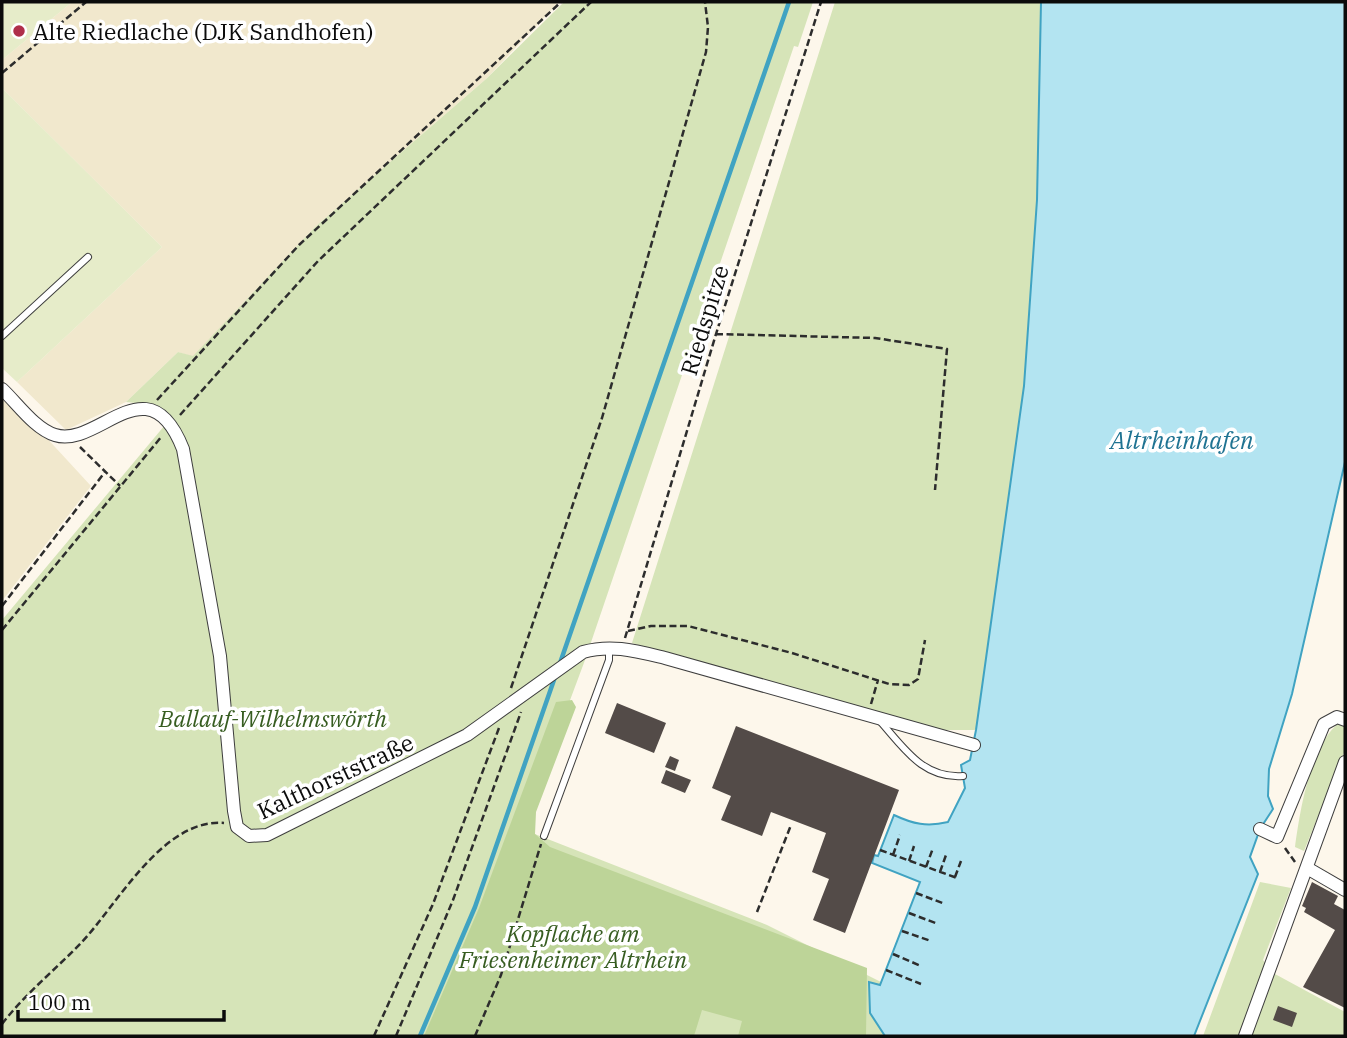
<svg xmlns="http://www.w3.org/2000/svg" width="1347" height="1038" font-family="'IBM Plex Serif',serif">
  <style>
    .farmland { fill: #f1e8cd }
    .green { fill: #d6e4b8 }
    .forest { fill: #bdd498 }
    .pitch { fill: #e6ecc9 }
    .water { fill: #b3e4f1; stroke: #40a3c2; stroke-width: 2 }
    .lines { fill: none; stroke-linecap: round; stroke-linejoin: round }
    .stream { stroke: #40a3c2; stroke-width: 4.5 }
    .building { fill: #534b48 }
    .lane-casing { stroke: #3e3e3e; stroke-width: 8 }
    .street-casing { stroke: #3e3e3e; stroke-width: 14 }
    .path { stroke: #2d2d2d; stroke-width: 2.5; stroke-dasharray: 7 3.5; stroke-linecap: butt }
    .lane { stroke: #fff; stroke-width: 6 }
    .street { stroke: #fff; stroke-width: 12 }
    .poi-dot { fill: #af2f4a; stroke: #fff; stroke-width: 2.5 }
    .labels { text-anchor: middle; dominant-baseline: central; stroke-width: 7; stroke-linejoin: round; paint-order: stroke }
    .poi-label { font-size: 23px; fill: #0b0b0b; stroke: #fff; text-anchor: start }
    .street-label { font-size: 23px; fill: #0b0b0b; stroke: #fff }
    .park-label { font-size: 23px; font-style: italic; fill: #375d21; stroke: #fff }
    .water-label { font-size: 24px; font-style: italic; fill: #1f7392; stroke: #fff }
  </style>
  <rect width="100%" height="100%" fill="#fdf7eb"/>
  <!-- farmland -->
  <path class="farmland" d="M72,2H559L486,79L315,227L193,357L178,352L126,402L66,430L17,382L162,247L2,88V60Z
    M2,397L44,435L91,486L2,601Z"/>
  <!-- green -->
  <path class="green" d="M564,2H813L798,47L794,46L585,660L522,829L767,925L897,990L896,1036H2V620L170,419L147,404L126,402L178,352L193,356L315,227L486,79Z
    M835,2H1041L1037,200L1024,386L976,730H931L632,643Z
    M1340,722L1345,724V750L1304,851L1295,847C1300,811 1310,745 1340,722Z
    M1260,882L1291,888L1263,960L1275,974L1345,1012V1036H1203Z"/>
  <!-- forest -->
  <path class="forest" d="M572,700L576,707L536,812L535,834L550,847L867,968L866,1036H738L742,1021L702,1010L694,1036H424L479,908L556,702Z"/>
  <!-- pitch -->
  <path class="pitch" d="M2,2H72L2,60Z
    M2,88L162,247L17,382L2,368Z"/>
  <!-- water -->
  <path class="water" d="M1041,2H1345V462L1292,694L1269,769L1268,796L1273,809L1260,829L1250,857L1258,874L1194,1036H885L870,1013L869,982L880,985L920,882L872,863L874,855L878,856L894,815C913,824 927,827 948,822L965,788L961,765L970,760L976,730L1024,386L1037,200Z"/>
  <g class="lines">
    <!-- stream -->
    <path class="stream" d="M559,666L789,2
      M420,1036L475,907L555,677"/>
  </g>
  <!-- building -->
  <path class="building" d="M617,703L666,723L654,753L605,733Z
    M736,726L899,790L845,933L813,920L829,879L812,872L826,833L771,812L762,836L721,820L731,796L712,788Z
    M670,756L679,760L675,771L665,767Z
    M666,770L691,780L685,793L661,783Z
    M1312,882L1338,896L1334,904L1345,910V1008L1303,987L1335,930L1304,912L1306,908L1302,906Z
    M1278,1006L1297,1013L1292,1027L1273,1020Z"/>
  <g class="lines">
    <!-- lane casing -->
    <g class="lane-casing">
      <path id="lane" d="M2,336L88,257
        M880,721C904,748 923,779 963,776
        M544,836L609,660V647"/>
    </g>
    <!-- street casing -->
    <g class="street-casing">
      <path id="street" d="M2,389C17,403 35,429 55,435C98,449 148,360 183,449L220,656L234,811L237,827L249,836L267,835L467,735L583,652C612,644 636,651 665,658L974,745
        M1260,829L1277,837L1324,724L1337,717L1345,720
        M1307,868L1345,890
        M1245,1036L1345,762"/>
    </g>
    <!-- path -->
    <path class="path" d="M2,73L86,2
      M716,334L875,338L947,349L935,490
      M157,400L299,245L561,2
      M180,415L318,261L591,2
      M80,447L120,486
      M2,606L105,472
      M2,630L162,436
      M628,631L651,626H688L792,653L889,684L909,685L918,679L925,640
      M625,638L716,334L821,2
      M511,688L602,418L706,52L708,27L705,2
      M871,704L878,680
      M1285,848L1295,862
      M880,850L957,878
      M893,855L900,835
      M909,861L914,846
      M926,867L933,848
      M940,872L946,855
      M955,877L961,861
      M916,893L945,904
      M757,912L791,825
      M909,913L938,924
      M902,931L931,941
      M893,954L921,966
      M886,970L921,984
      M2,1024C25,994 55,970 81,943C118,904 163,818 224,823
      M374,1036L433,904L499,728
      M396,1036L453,900L521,712
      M475,1036L501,975L541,844"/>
    <!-- lane -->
    <use href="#lane" class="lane"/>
    <!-- street -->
    <use href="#street" class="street"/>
  </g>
  <!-- markers -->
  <circle class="poi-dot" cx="19" cy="31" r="7"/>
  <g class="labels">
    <!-- poi labels -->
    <g class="poi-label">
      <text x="33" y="31">Alte Riedlache (DJK Sandhofen)</text>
    </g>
    <!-- street labels -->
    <g class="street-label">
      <text transform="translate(704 320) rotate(-73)">Riedspitze</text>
      <text transform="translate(335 776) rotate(-25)">Kalthorststraße</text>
    </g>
    <!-- park labels -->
    <g class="park-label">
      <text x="273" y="718">Ballauf-Wilhelmswörth</text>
      <text x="573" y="933">Kopflache am<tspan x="573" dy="26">Friesenheimer Altrhein</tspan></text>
    </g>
    <!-- water labels -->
    <g class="water-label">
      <text x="1182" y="440">Altrheinhafen</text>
    </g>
  </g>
  <!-- border -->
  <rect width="1347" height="1038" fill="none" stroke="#0b0b0b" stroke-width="7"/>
  <!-- scale -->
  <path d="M18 1010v10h206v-10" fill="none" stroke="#0b0b0b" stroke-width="3.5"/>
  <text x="28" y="1010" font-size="21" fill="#0b0b0b" stroke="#ffffff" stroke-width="5" paint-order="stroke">100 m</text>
</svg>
